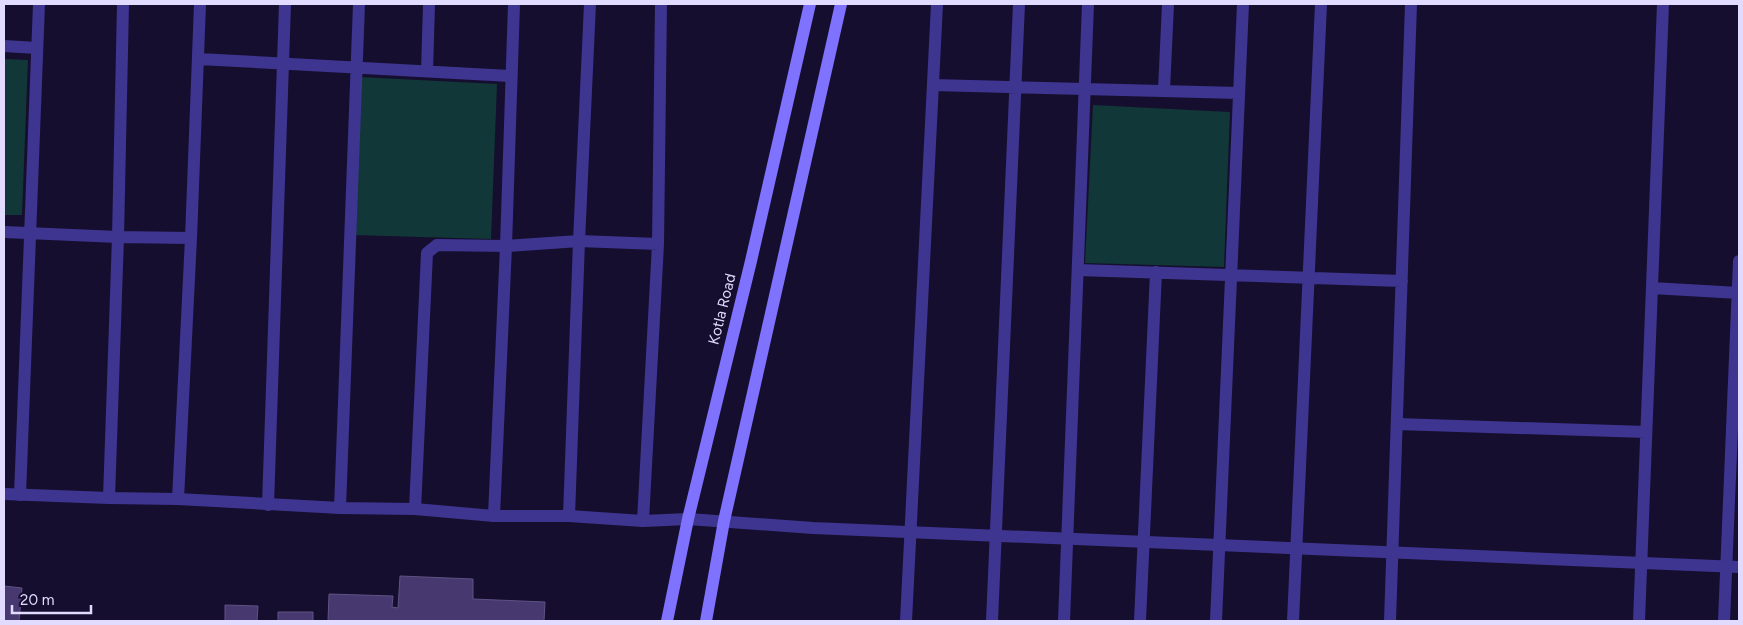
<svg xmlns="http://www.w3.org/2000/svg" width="1743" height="625" font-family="Figtree,sans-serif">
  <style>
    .green { fill: #113738 }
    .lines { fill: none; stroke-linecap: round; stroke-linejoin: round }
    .minor { stroke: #3e3591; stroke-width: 12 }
    .tertiary { stroke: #3e3591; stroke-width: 12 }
    .secondary { stroke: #7e72ff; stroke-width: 12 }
    .shaded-wall { fill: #201443 }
    .building { fill: #47396f; stroke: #5f5285 }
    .labels { text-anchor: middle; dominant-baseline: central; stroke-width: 4; stroke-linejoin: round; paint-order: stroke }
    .street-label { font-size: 15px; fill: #e1dbff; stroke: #160e2e }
  </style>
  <rect width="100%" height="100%" fill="#160e2e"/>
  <!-- green -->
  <path class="green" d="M4,59L28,60L22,215H4Z
    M360,77L497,84L491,239L352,235Z
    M1093,105L1230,112L1224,267L1085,263Z"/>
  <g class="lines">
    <!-- minor -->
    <path class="minor" d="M4,46L37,48
      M199,59L511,76
      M427,71L429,4
      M933,85L1239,93
      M1164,90L1168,4
      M4,232L118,237L191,238
      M1078,270L1402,281
      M1652,288L1739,293
      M1397,424L1646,432
      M20,495L39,4
      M109,498L118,237L123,4
      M178,499L191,238L200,4
      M268,505L285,4
      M340,508L359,4
      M415,509L427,253L437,245L506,246L579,241L658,244
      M494,516L506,246L514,4
      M569,516L579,241L590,4
      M643,521L658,244L661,4
      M906,621L937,4
      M992,621L1019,4
      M1064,621L1088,4
      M1140,621L1156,272
      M1216,621L1243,4
      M1293,621L1321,4
      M1390,621L1411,4
      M1639,621L1663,4
      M1724,621L1739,261"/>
    <!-- tertiary -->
    <path class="tertiary" d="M4,494L109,498L178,499L340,508L415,509L494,516H569L643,521L688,519L813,528L1739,567"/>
    <!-- secondary -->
    <path class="secondary" d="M667,621L688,519L751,261L810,4
      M706,621L724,521L841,4"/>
  </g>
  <!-- shaded-wall -->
  <path class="shaded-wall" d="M22,588V599L20,621H19Z"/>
  <!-- building -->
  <path class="building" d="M400,576L473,579V599L545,602L544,621H328L329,594L393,596L392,607L398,608Z
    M4,586L22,588L19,621H4Z
    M225,605L258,606L257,621H225Z
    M278,612H313V621H278Z"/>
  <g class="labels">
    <!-- street labels -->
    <g class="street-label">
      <text transform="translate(722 309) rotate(-76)">Kotla Road</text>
    </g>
  </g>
  <!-- border -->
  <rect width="1743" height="625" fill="none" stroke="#e1dbff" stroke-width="10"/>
  <!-- scale -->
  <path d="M12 605v8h79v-8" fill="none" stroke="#e1dbff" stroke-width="2.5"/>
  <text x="20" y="605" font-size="15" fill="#e1dbff" stroke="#160e2e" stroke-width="4" paint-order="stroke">20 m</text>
</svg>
